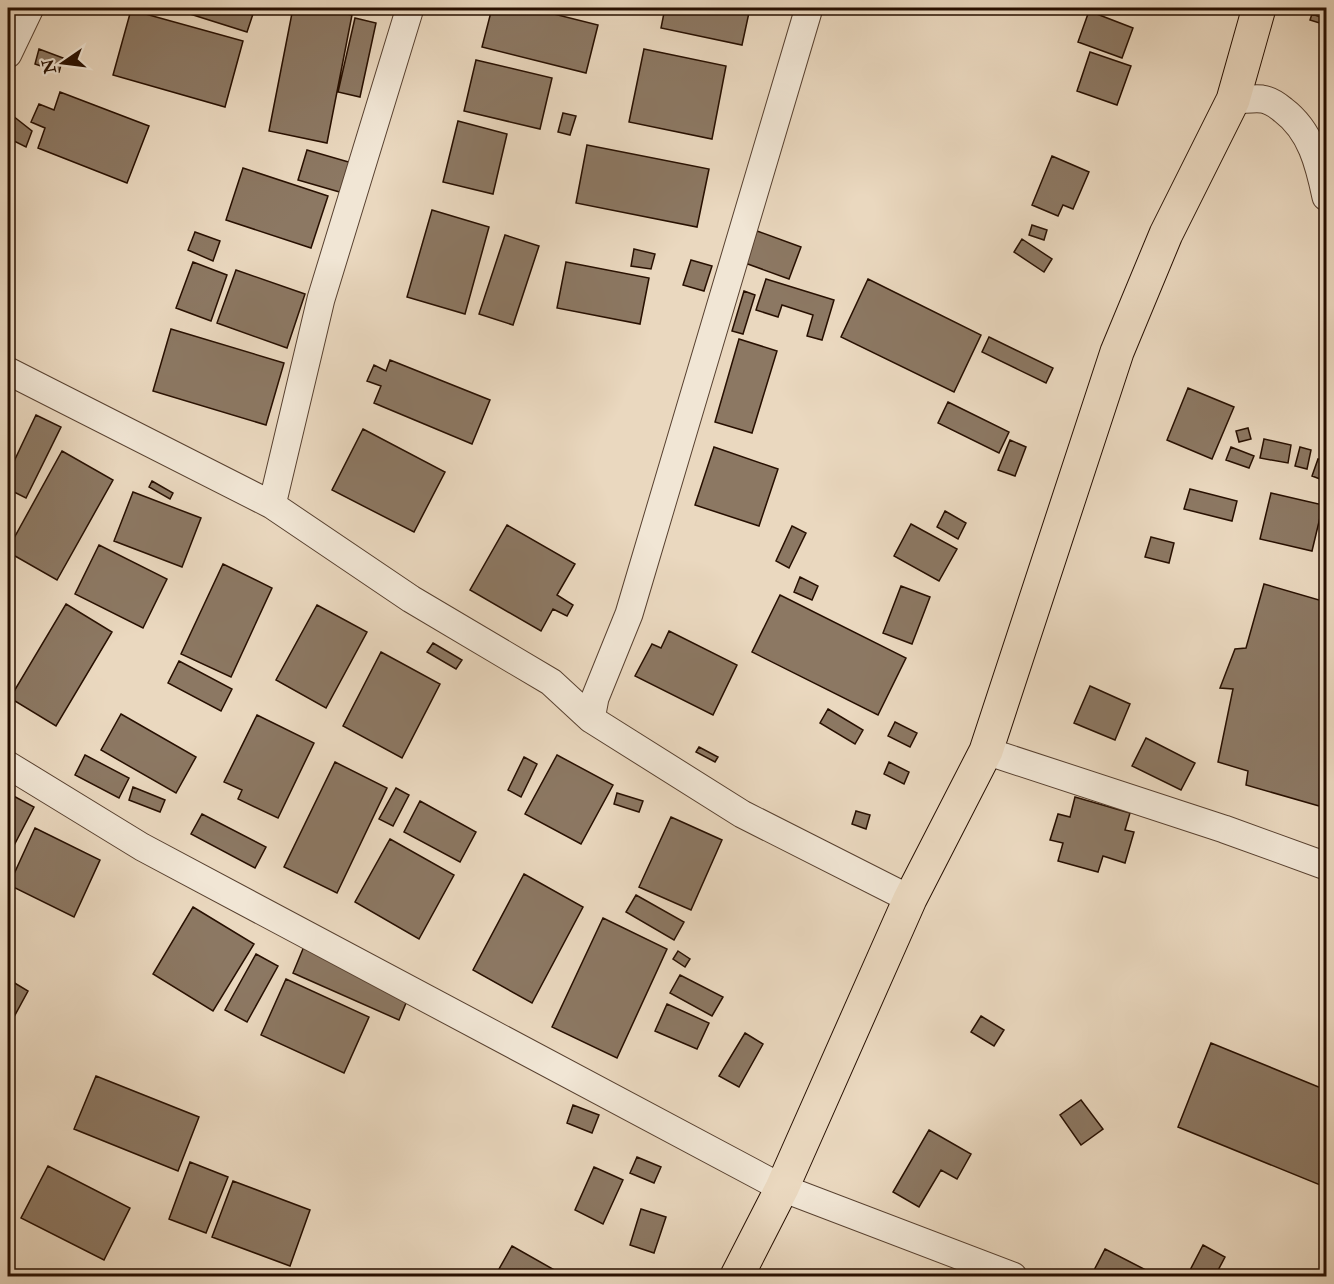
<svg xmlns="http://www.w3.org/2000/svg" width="1334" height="1284" font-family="'IM FELL Double Pica',serif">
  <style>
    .building { fill: #8c7863; stroke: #270f00; stroke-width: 1.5 }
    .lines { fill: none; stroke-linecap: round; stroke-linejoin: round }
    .minor-casing { stroke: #584130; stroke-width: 29 }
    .primary-casing { stroke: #270f00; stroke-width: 35 }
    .minor { stroke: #f1e6d5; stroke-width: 27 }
    .primary { stroke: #ead8bf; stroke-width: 33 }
  </style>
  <rect width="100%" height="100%" fill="#ead8bf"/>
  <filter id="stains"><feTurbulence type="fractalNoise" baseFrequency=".00333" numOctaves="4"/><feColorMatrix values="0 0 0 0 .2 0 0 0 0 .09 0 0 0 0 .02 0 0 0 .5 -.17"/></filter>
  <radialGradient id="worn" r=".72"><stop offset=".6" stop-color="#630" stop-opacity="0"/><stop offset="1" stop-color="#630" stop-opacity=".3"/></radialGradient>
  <!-- building -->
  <path class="building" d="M171,8H255L247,32Z
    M293,8H318L352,15L327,143L269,131Z
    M492,8H530L598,25L586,73L482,47Z
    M665,8H750L742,45L661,28Z
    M131,10L243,41L225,107L113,75Z
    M1089,11L1133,28L1122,58L1078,42Z
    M1312,14L1326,19V25L1310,20Z
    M355,18L376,23L360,97L338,92Z
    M39,49L63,58L59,72L35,64Z
    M644,49L726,66L712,139L629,122Z
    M1090,52L1131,66L1117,105L1077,91Z
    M476,60L552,78L540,129L464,111Z
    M60,92L149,126L127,183L38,148L45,128L31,122L39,104L54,110Z
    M8,112L32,131L26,147L8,138Z
    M563,113L576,116L570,135L558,132Z
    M458,121L507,134L493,194L443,182Z
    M587,145L709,169L697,227L576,203Z
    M307,150L359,165L350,195L298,180Z
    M1052,156L1089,172L1073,209L1063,205L1058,216L1032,205Z
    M243,168L328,196L311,248L226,220Z
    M432,210L489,227L465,314L407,297Z
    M1032,225L1047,230L1044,240L1029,235Z
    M757,231L801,247L789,279L745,263Z
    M195,232L220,241L213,261L188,250Z
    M505,235L539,246L513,325L479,314Z
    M1022,239L1052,259L1044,272L1014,252Z
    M634,249L655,254L651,269L631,266Z
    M691,260L712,266L704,291L683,285Z
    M193,262L227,275L211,321L176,308Z
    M566,262L649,278L640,324L557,308Z
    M236,270L305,294L287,348L217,323Z
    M766,279L834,300L822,340L807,336L813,315L782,305L778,317L756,310Z
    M868,279L981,335L954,392L841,337Z
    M744,291L755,295L743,334L732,331Z
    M171,329L284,363L266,425L153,391Z
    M989,337L1053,368L1046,383L982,352Z
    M739,339L777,351L752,433L715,422Z
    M390,360L490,400L472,444L374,403L381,386L367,381L374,365L386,371Z
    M1188,388L1234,407L1212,459L1167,440Z
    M948,402L1009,432L999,453L938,423Z
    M36,415L61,427L26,498L8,489V474Z
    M1248,428L1251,439L1239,442L1236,431Z
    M363,429L445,472L414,532L332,490Z
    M1264,439L1291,445L1288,463L1260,458Z
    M1010,440L1026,447L1015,476L998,470Z
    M714,447L778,469L759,526L695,505Z
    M1231,447L1254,456L1249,468L1226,460Z
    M1300,447L1311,450L1307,469L1295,466Z
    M62,451L113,480L57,580L8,552V549Z
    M1318,459L1326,461L1320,479L1312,476Z
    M152,481L173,493L170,499L149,487Z
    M1190,489L1237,501L1232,521L1184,509Z
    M133,492L201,518L182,567L114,541Z
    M1271,493L1323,505L1312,551L1260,539Z
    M945,511L966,523L958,539L937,527Z
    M911,524L957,549L939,581L894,556Z
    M507,525L575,564L557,595L573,605L567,616L553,609L541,631L470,590Z
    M792,526L806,533L789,568L776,561Z
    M1151,537L1174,543L1169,563L1145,557Z
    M99,545L167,579L143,628L75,594Z
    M223,564L272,588L231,677L181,654Z
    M800,577L818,586L812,600L794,592Z
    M1264,584L1326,602V808L1246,785L1248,771L1218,762L1233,689L1220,688L1235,649L1246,648Z
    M901,586L930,597L912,644L883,633Z
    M780,595L906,658L878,715L752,652Z
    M66,604L112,632L56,726L10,698Z
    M317,605L367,632L326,708L276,680Z
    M669,631L737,665L713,715L635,676L652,644L661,648Z
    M433,643L462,660L456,669L427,652Z
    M381,652L440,684L402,758L343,726Z
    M179,661L232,689L221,711L168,683Z
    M1090,686L1130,704L1115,740L1074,723Z
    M828,709L863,730L855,744L820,723Z
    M121,714L196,757L176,793L101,750Z
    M257,715L314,743L278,818L238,799L242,790L224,782Z
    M895,722L917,733L910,747L888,736Z
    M1146,738L1195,763L1181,790L1132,766Z
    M699,747L718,757L715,762L696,752Z
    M85,755L129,778L119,798L75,775Z
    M557,755L613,785L581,844L525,814Z
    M524,757L537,764L521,797L508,790Z
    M335,762L387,788L337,893L284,867Z
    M889,762L909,772L904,784L884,774Z
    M133,787L165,800L160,812L129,800Z
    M396,788L409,795L393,826L379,819Z
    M8,793L34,807L10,853L8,852Z
    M617,793L643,801L639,812L614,804Z
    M1075,797L1130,813L1125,830L1134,832L1125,863L1103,856L1098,872L1058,861L1063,843L1050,840L1058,814L1070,817Z
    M420,801L476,832L460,862L404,832Z
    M856,811L870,815L866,829L852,824Z
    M202,814L266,847L255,868L191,834Z
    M671,817L722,840L691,910L639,887Z
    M35,828L100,860L74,917L9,885Z
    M390,839L454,875L419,939L355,902Z
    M524,874L583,907L532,1003L473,970Z
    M636,895L684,922L674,940L626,912Z
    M193,907L254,944L213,1011L153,974Z
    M603,918L667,949L617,1058L552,1027Z
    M305,944L411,991L399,1020L293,973Z
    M678,951L690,959L685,967L673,959Z
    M256,954L278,966L247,1022L225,1010Z
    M680,975L723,997L712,1016L670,993Z
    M8,979L28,991L8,1028Z
    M286,979L369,1017L344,1073L261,1035Z
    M667,1004L709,1023L697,1049L655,1031Z
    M981,1016L1004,1030L994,1046L971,1032Z
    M745,1033L763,1044L739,1087L719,1076Z
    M1211,1043L1326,1090L1325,1187L1178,1127Z
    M96,1076L199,1117L178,1171L74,1129Z
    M1081,1100L1103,1129L1081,1145L1060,1115Z
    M573,1105L599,1115L592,1133L567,1123Z
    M929,1130L971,1154L957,1179L941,1170L919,1207L893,1192Z
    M637,1157L661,1167L654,1183L630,1173Z
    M190,1162L228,1177L206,1233L169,1219Z
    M48,1166L130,1208L104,1260L21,1218Z
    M594,1167L623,1180L603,1224L575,1210Z
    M233,1181L310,1210L290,1266L212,1237Z
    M641,1209L666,1217L654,1253L630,1245Z
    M1203,1245L1225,1257L1215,1276H1187Z
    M512,1246L565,1276H495Z
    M1105,1249L1146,1270L1143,1276H1091Z"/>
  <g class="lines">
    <!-- minor casing -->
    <g class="minor-casing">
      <path id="minor" d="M8,54L30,8
        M1233,100C1243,100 1253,98 1262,99C1269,100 1277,105 1283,110C1311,131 1319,164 1326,197
        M8,371L272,505L411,599L551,682L591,719L742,814L910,899
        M272,505L321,299L410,8
        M591,719L595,698L629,614L809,8
        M986,751L1224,829L1326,866
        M8,765L142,847L782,1188L1013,1276"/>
    </g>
    <!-- primary casing -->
    <g class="primary-casing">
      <path id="primary" d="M737,1276L782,1188L910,899L986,751L1117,352L1166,234L1233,100L1259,8"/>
    </g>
    <!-- minor -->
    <use href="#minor" class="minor"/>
    <!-- primary -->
    <use href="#primary" class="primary"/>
  </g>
  <!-- margin -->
  <rect width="1334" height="1284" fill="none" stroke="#ead8bf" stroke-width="30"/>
  <rect x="9" y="9" width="1316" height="1266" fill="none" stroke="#270f00" stroke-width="3"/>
  <rect x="15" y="15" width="1304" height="1254" fill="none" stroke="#270f00" stroke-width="1.5"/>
  <!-- north arrow -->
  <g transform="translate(63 63) rotate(256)" stroke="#f1e6d5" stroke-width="4.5" paint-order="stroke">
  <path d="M0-4.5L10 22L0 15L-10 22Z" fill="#270f00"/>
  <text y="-9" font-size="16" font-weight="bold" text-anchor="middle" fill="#270f00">N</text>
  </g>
  <rect width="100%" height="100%" filter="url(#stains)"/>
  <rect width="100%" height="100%" fill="url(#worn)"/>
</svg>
